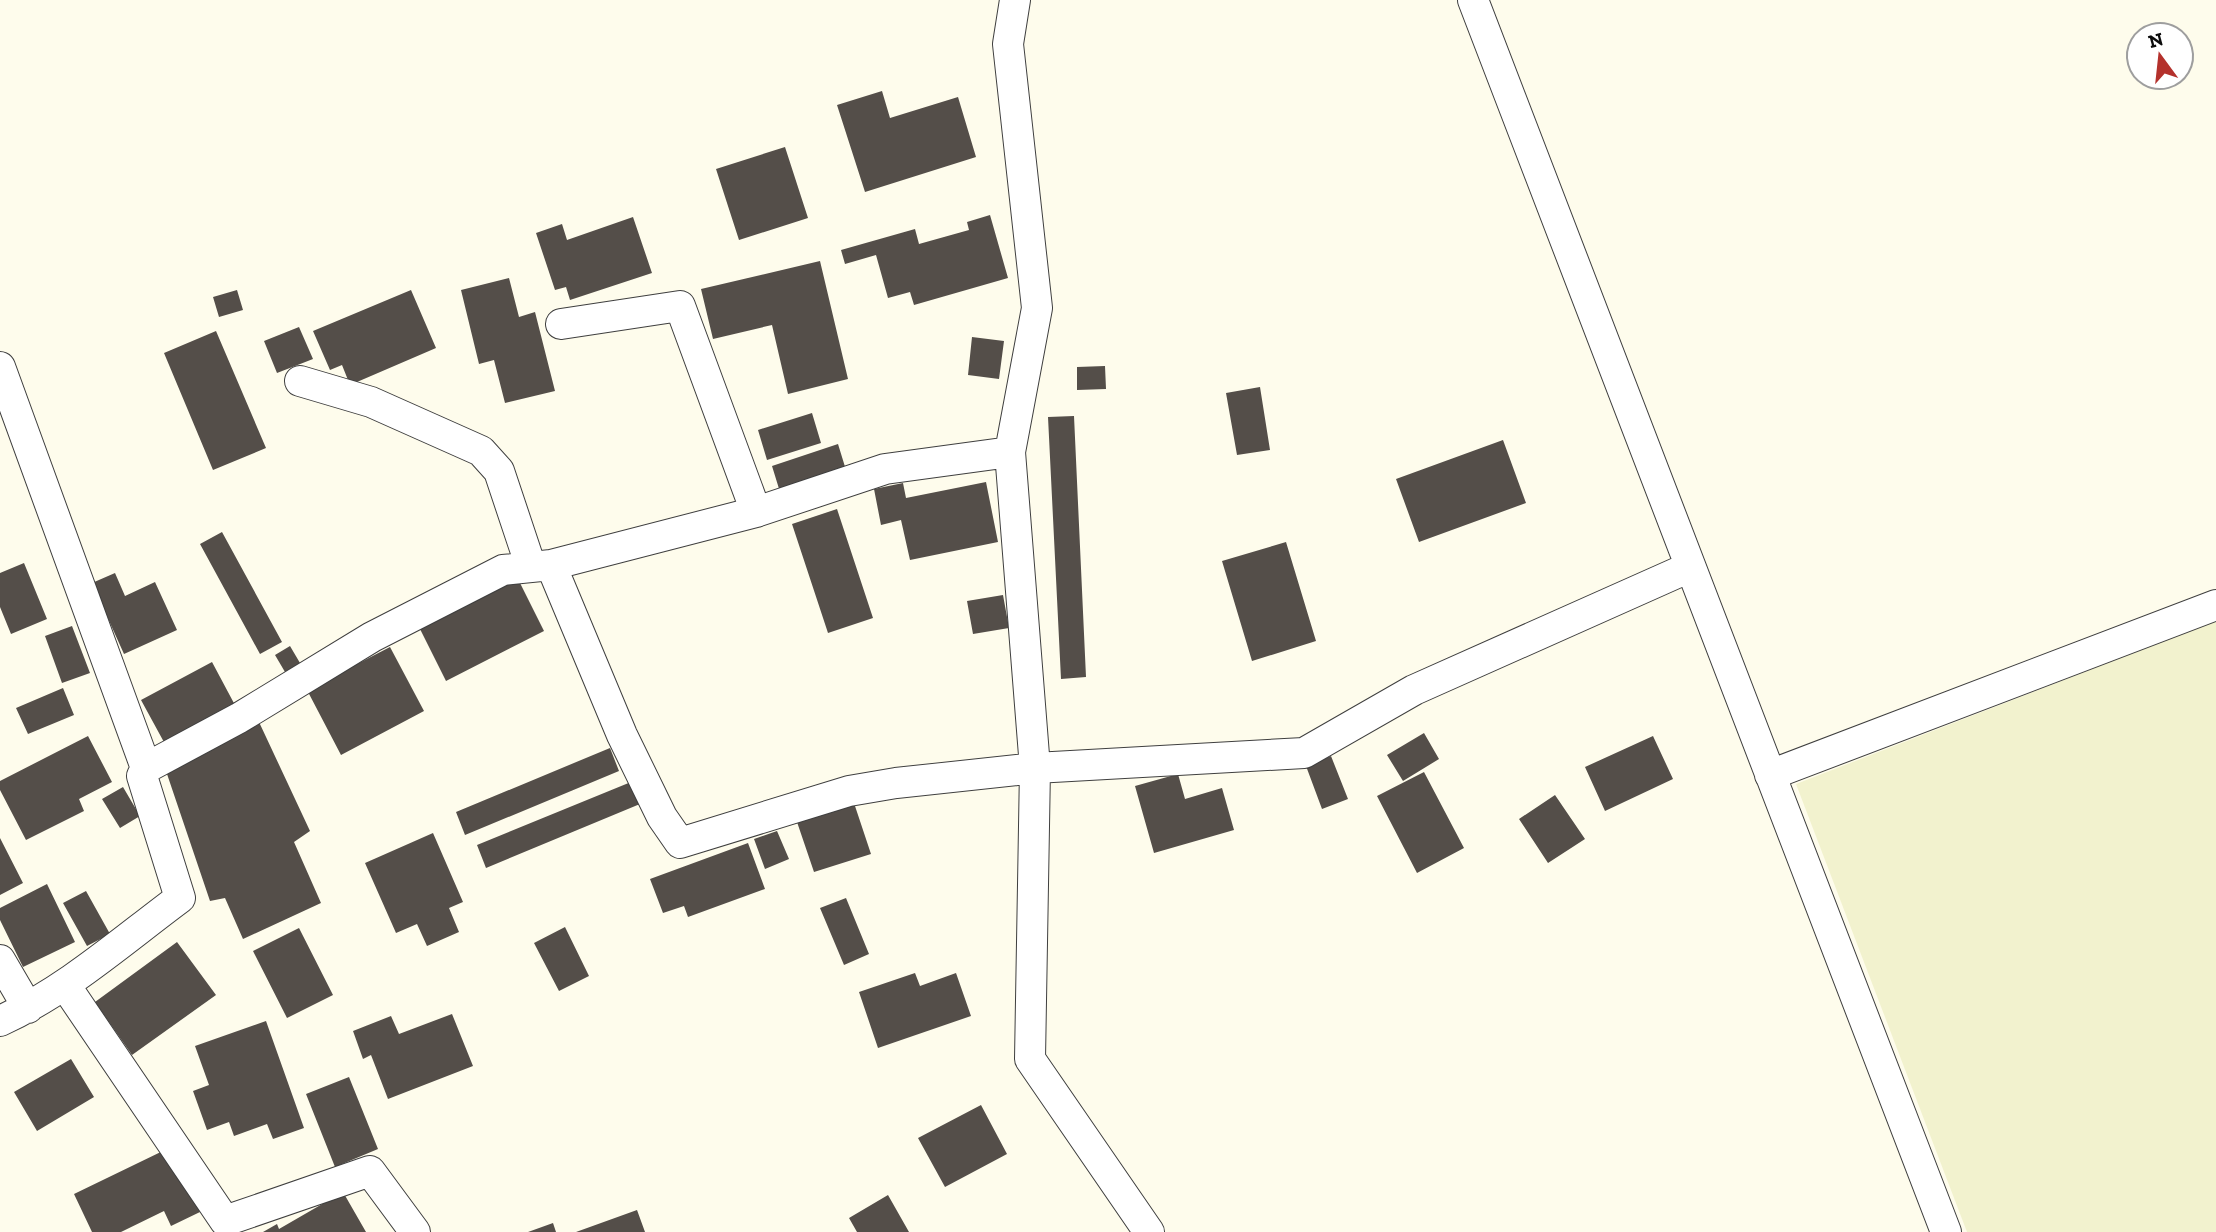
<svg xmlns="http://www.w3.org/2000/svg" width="2216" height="1232" font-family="'Zilla Slab',serif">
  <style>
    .farmland { fill: #f2f2ce }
    .building { fill: #544e49 }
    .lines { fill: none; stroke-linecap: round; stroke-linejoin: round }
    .minor-casing { stroke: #3f3f3f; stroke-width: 32 }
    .minor { stroke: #fff; stroke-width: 30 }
  </style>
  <rect width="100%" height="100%" fill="#fefcec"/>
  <!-- farmland -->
  <path class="farmland" d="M2216,621V1232H1967L1796,784Z"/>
  <!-- building -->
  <path class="building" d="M882,91L890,118L958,97L976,157L865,192L837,105Z
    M785,147L808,218L739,240L716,169Z
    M990,215L1008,278L914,305L910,292L888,298L876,255L845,264L841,250L915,229L919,244L969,230L967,222Z
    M633,217L652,273L570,300L566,287L555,290L536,233L562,224L567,240Z
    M820,261L848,379L788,394L772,325L713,339L701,289Z
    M509,278L519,317L535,312L555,391L505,403L494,360L479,364L461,290Z
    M237,290L243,310L219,317L213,297Z
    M411,290L436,348L350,385L342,365L330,370L313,331Z
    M299,327L313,359L277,373L264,341Z
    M216,331L266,448L213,470L164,353Z
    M972,337L1004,341L999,379L968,375Z
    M1105,366L1106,389L1077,390V367Z
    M1260,387L1270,450L1237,455L1226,393Z
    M812,413L821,443L767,460L758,430Z
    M1074,416L1086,677L1061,679L1048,417Z
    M1503,440L1526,503L1419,542L1396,479Z
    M838,444L846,470L780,492L772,466Z
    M986,482L998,542L910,560L901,520L881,525L874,489L903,483L906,498Z
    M837,509L873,618L828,633L792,524Z
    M222,532L282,642L260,654L200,544Z
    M1286,542L1316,641L1252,661L1222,561Z
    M24,563L47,619L11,634L0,607V573Z
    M115,573L125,596L155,582L177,630L124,654L92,583Z
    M517,577L544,631L446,681L418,625Z
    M1003,595L1009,628L973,634L967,601Z
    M72,626L90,673L62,683L45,636Z
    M290,646L300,663L285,672L275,655Z
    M390,647L424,711L341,755L307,690Z
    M212,662L236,707L165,744L141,700Z
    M63,688L74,715L28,734L16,708Z
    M259,722L310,831L294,842L321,903L243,939L225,898L210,901L167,774L174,763Z
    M1424,733L1439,759L1403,781L1387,755Z
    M88,736L112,782L79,799L84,811L26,840L0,790V781Z
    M1653,736L1673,779L1605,811L1585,767Z
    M610,748L619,771L465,835L456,812Z
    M1331,756L1348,799L1322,809L1306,766Z
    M1424,772L1464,848L1417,873L1377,796Z
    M1178,774L1185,799L1222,788L1234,830L1154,853L1135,786Z
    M631,782L640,804L486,868L477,845Z
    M123,787L140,816L120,828L102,799Z
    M1555,795L1585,839L1548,863L1519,819Z
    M854,803L871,854L814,872L797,822Z
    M777,831L789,859L765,869L754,839Z
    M433,833L463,902L449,908L459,932L427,946L417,924L396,933L365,863Z
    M0,838L23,883L0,895Z
    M748,843L765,889L688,917L684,906L663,913L650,879Z
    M47,884L75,942L23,967L0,920V908Z
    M86,891L110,934L87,946L63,903Z
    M846,898L869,954L844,965L820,908Z
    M565,927L589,976L559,991L534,943Z
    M299,928L333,995L287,1018L253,951Z
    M177,942L216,995L132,1055L95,1002Z
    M915,973L920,986L956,973L971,1016L878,1048L859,992Z
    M452,1014L473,1066L388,1099L371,1055L363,1059L353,1031L391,1016L399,1034Z
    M266,1021L304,1128L273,1139L267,1124L234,1136L229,1122L207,1130L193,1091L209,1085L195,1046Z
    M71,1059L94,1097L37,1131L14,1092Z
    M349,1077L378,1149L335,1167L306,1094Z
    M981,1105L1007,1154L945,1187L918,1138Z
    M169,1148L200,1212L171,1226L164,1211L121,1232H92L74,1194Z
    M343,1192L366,1232H263L277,1224L279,1229Z
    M888,1195L909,1232H857L849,1218Z
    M637,1210L645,1232H576Z
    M553,1223L556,1232H528Z"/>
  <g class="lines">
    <!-- minor casing -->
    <g class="minor-casing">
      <path id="minor" d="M1015,0L1008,44L1037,308L1010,452L1035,768L1030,1059L1149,1232
        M1473,0L1946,1232
        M561,324L680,306L756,512
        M0,367L146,768L142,776L180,898C122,941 66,991 0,1021
        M300,381L371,402L481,451L499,471L531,567
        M551,565L756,512L885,469L1010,452
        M146,768L239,718L372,637L503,570L551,565L622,735L662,817L680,843L849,791L896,783L1035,768L1304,753L1414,690L1690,567
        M1770,775L2216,605
        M0,960L28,1008
        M65,985L225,1221L370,1171L415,1232"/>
    </g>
    <!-- minor -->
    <use href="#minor" class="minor"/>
  </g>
  <!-- north arrow -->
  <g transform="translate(2160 56) rotate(345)"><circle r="33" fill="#ffffff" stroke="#9e9e9e" stroke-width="2"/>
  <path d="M0-5L12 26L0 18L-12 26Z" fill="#b4312c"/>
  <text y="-10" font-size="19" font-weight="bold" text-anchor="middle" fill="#0c0c0c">N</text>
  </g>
</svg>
